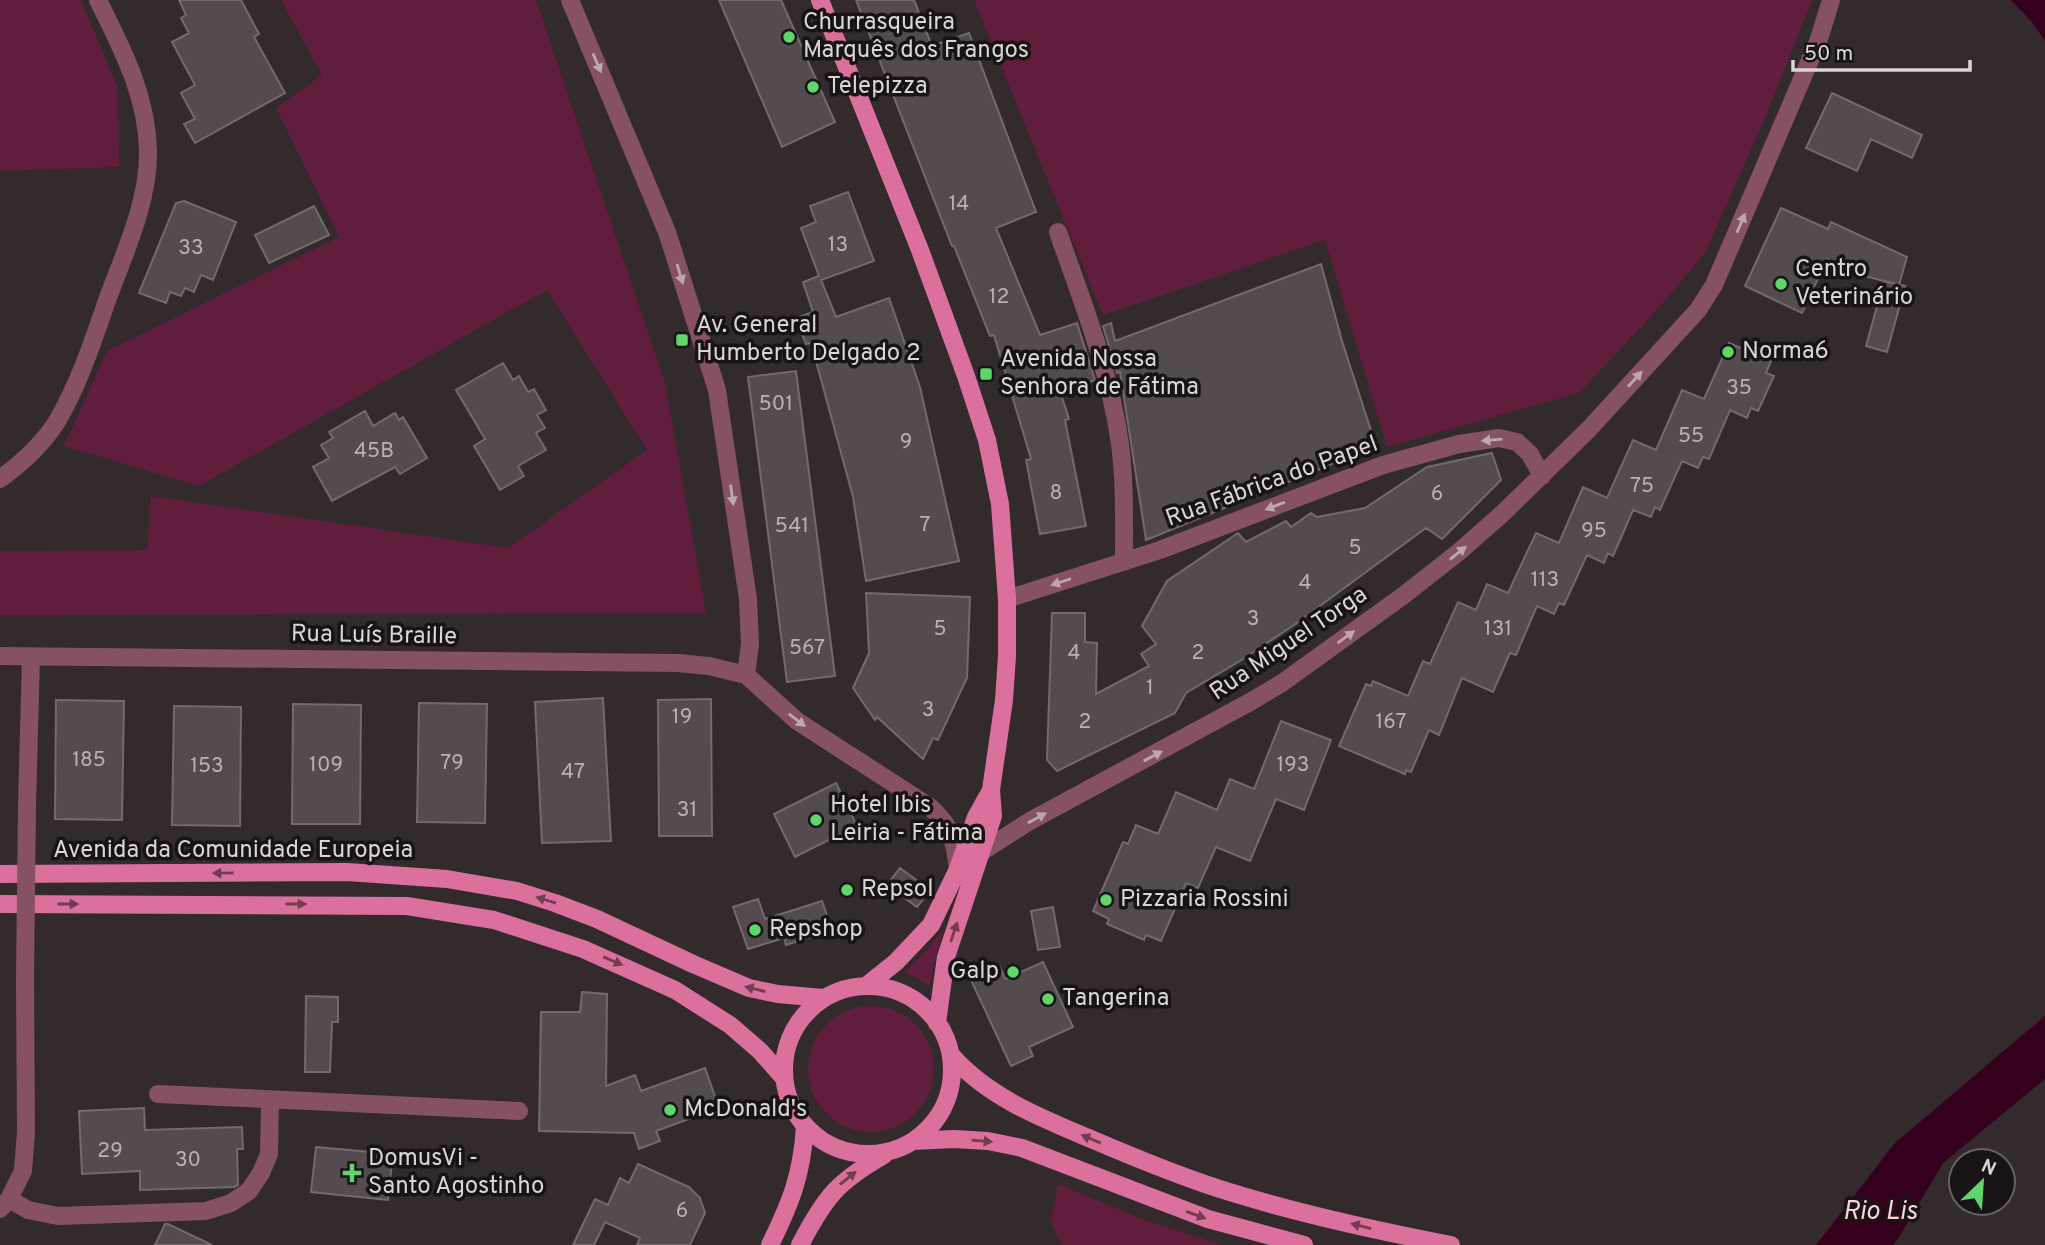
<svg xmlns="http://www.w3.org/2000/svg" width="2045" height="1245" font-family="Overpass,sans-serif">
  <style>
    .green { fill: #601e3c }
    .water { fill: #34001b }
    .building { fill: #544b4e; stroke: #736a6d; stroke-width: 2 }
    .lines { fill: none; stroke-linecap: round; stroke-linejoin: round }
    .minor { stroke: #865165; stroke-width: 18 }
    .major { stroke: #dc709c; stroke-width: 18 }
    .minor-bridge { stroke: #865165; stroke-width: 18 }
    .oneway { fill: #bda7ae }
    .oneway2 { fill: #703d52 }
    .poi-dot { fill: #5fd56b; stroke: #181415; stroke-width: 2.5 }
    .labels { text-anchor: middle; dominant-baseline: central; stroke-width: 7; stroke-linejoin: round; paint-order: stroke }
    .number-label { font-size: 21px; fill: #b8b2b4 }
    .poi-label { font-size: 24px; fill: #dad5d6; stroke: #181415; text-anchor: start }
    .street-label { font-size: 24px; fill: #dad5d6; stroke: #181415 }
    .water-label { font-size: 26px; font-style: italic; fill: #fed0e0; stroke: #181415 }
  </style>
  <rect width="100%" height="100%" fill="#322a2d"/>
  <!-- green -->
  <path class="green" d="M0,0H81L118,88L119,167L0,171Z
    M281,0H536L665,383L706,613L0,615V551L147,550L151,496L508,548L647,450L547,290L199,486L64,446L107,351L339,237L276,108L322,75Z
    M974,0H1812L1766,116L1705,253L1655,312L1579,393L1387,447L1325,240L1103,315Z
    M944,929L935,959L930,985L904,972L925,952Z
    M808 1069a63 63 0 1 1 126 0a63 63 0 1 1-126 0Z
    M1058,1184L1142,1219L1222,1245H1062L1051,1223Z"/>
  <!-- water -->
  <path class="water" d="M2011,0H2045V41L2032,22Z
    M2045,1016V1079L1943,1163L1896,1242L1893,1245H1816L1895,1143Z"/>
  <!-- building -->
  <path class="building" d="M179,0H241L259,34L254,37L285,93L195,143L184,124L195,119L181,93L195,85L172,42L189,33L181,18L186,15Z
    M719,0H781L835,122L782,147Z
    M856,0H914L932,46L969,33L1036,212L996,228L1040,335L1077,323L1095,380L1060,391L1069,419L1065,420L1086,526L1040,534L1026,460L1031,459L994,335L990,336L954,246H952Z
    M1832,93L1922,135L1912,158L1871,139L1857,171L1806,148Z
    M848,192L874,261L821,280L836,317L889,298L920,387L959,561L866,581L853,497L811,343L806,344L796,318L813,312L803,282L819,276L801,228L816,222L810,206Z
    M184,201L236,222L213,280L201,275L194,292L185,288L181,296L170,292L166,303L139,293L176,203Z
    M314,206L329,235L269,263L255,235Z
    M1781,208L1828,229L1831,222L1907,257L1899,285L1865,276L1827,259L1802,313L1745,286Z
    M1321,264L1342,341L1376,446L1146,540L1120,372L1117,373L1103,326L1111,323L1115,341Z
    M1884,281L1905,286L1887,352L1866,346Z
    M1729,343L1771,361L1766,373L1774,376L1758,411L1751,408L1747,418L1730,410L1709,459L1703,457L1698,468L1682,461L1660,510L1655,507L1651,517L1633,510L1613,556L1608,553L1604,563L1587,555L1564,605L1559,603L1554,614L1537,606L1516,655L1510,653L1493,692L1462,678L1439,735L1429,730L1411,772L1406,770L1405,774L1339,746L1366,684L1371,686L1373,681L1408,696L1423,661L1430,664L1458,602L1476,610L1487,584L1508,593L1536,533L1559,543L1583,487L1607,498L1633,440L1656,450L1682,390L1704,399Z
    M503,363L513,380L519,376L528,392L534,389L546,410L537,415L545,428L536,433L546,450L518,466L524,476L500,490L474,446L485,439L456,390Z
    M796,371L835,676L787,682L748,377Z
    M365,411L373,426L395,413L399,420L403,417L427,458L400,474L395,467L332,501L313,467L329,458L321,445L333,438L329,432Z
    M1492,453L1501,480L1442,539L1426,528L1294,625L1240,661L1186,693L1175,713L1057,771L1047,760L1052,613H1085V642L1097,643L1096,694L1149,666L1141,654L1156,644L1142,626L1167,581L1238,533L1246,542L1286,521L1291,527L1311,513L1317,517L1365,508L1427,467Z
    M866,593L970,597L967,678L938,740L933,738L923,759L877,717L875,720L853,688L869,653Z
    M603,698L611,841L542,843L535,702Z
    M711,699L712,836H659L658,700Z
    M56,700L124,701L122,820L55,819Z
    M419,703L487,704L485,823L417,822Z
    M293,704L361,705L360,824H292Z
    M174,706L241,707L240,826L172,825Z
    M1281,721L1331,740L1304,810L1276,799L1250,861L1216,847L1198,888L1186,883L1161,941L1146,935L1144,940L1107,924L1109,919L1093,911L1123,842L1128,844L1136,825L1158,834L1176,792L1217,810L1230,779L1254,789Z
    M836,783L857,826L795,857L774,814Z
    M900,868L930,890L917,907L887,885Z
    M758,899L765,919L822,901L832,930L786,945L784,938L748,949L733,907Z
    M1053,907L1060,947L1038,950L1031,911Z
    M1043,962L1073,1027L1029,1047L1033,1056L1011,1066L971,980L1000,967L1005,979Z
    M582,992L607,994L606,1086L635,1075L641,1091L705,1068L719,1108L656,1131L660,1141L639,1149L634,1133L539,1131L541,1012H580Z
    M306,996L338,997V1022H332L330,1072H305Z
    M144,1108L145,1130L242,1127L243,1149H237L238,1185L234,1187L140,1190V1171L82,1174L79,1111Z
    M316,1147L393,1154L388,1200L311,1192Z
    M638,1164L689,1187L700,1198L705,1213L690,1245H637L640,1238L605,1222L594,1245H573L595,1199L608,1205L620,1178L629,1183Z
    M165,1224H168L212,1245H155Z"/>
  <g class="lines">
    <!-- minor -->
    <path class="minor" d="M570,0L667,232L717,390L748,599L750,644L746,675
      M1058,232C1082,301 1110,371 1120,444C1125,483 1124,523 1124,562
      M0,479C22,463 41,446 56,423C80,383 94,337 109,295C126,250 149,199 148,151C147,95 122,49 98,0
      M1007,599L1160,550L1383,465L1459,444L1499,438L1517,442L1530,454L1542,476
      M0,656L678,663L709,666L746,675L797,721L930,807C953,828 954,839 958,869
      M27,805L31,657
      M983,851L1030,821L1250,702L1282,683L1404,595L1460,551L1503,513L1589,429L1698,310L1714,285L1819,39L1831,0
      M158,1094L519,1111
      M9,1199L28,1210L58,1216L206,1211L231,1203L249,1191L261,1173L269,1154L270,1100
      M0,1209L9,1199L23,1171L26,1132L25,978"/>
    <!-- major -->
    <path class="major" d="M820,0L920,250L966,376L987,440L1000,504L1007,599V656L1004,700L991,790L993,816L946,957L937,1023
      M0,874L347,872L447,879L517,891L555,903L597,919L693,964L749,988L778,994L823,998
      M0,904L407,906L494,920L583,949L675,990L730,1025L760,1051L784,1078
      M866,986L896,962L931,925L958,869L976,817L991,790
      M784 1070a84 84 0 1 1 168 0a84 84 0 1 1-168 0Z
      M952,1056C988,1097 1041,1118 1091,1139C1133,1157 1176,1175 1220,1189C1295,1213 1373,1230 1451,1245
      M913,1141L954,1139L988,1141L1022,1148L1208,1219L1304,1245
      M770,1245C791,1202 802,1175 805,1126
      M800,1245C825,1197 837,1182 884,1155"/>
    <!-- minor-bridge -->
    <path class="minor-bridge" d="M25,978L27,805"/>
  </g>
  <!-- one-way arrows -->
  <defs><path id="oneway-solid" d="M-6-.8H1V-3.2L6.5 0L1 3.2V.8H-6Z" transform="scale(1.75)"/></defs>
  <g class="oneway">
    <use href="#oneway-solid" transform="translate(597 63) rotate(67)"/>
    <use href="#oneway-solid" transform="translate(1741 223) rotate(-67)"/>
    <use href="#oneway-solid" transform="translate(680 274) rotate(73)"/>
    <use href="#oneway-solid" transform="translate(1635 379) rotate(-48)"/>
    <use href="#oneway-solid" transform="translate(1492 440) rotate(175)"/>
    <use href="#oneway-solid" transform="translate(732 495) rotate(82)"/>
    <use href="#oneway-solid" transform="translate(1275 506) rotate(159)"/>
    <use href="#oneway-solid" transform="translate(1458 553) rotate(-39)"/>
    <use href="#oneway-solid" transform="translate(1061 582) rotate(162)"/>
    <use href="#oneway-solid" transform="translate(1346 637) rotate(-36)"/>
    <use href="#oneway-solid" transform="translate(797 720) rotate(38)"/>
    <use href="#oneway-solid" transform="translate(1153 756) rotate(-28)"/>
    <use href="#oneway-solid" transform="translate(1037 818) rotate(-29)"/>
  </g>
  <g class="oneway2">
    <use href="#oneway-solid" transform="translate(223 873) rotate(179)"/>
    <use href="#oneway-solid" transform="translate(546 900) rotate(-163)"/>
    <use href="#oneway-solid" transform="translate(68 904)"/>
    <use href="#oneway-solid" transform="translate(296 904)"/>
    <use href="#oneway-solid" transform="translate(954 932) rotate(-71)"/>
    <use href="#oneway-solid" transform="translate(613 961) rotate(23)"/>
    <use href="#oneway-solid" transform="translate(755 989) rotate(-166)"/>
    <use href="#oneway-solid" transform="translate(1091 1139) rotate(-157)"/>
    <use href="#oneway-solid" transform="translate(982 1141) rotate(5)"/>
    <use href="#oneway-solid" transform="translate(848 1178) rotate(-39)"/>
    <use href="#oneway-solid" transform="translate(1196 1215) rotate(20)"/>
    <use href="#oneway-solid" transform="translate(1361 1226) rotate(-166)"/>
  </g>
  <!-- markers -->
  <g class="poi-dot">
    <circle cx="789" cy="37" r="7"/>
    <circle cx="813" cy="87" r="7"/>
    <circle cx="1781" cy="284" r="7"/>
    <rect x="675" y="333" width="14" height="14" rx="3.5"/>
    <circle cx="1728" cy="352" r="7"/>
    <rect x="979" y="367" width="14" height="14" rx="3.5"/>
    <circle cx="816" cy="820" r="7"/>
    <circle cx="847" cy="890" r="7"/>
    <circle cx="1106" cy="900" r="7"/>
    <circle cx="755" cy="930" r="7"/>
    <circle cx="1013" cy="972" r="7"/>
    <circle cx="1048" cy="999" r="7"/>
    <circle cx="670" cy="1110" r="7"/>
    <path d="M348.5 1162.5h7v7h7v7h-7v7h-7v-7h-7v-7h7z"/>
  </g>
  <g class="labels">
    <!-- number labels -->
    <g class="number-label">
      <text x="959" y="204">14</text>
      <text x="838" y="245">13</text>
      <text x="191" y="248">33</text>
      <text x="999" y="297">12</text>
      <text x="1739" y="388">35</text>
      <text x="776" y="404">501</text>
      <text x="1691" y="436">55</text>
      <text x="906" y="442">9</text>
      <text x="374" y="451">45B</text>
      <text x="1642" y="486">75</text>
      <text x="1056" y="493">8</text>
      <text x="1437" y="494">6</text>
      <text x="925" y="525">7</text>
      <text x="792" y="526">541</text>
      <text x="1594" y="531">95</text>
      <text x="1355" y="548">5</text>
      <text x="1545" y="580">113</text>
      <text x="1305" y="583">4</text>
      <text x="1253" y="619">3</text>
      <text x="940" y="629">5</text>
      <text x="1498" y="629">131</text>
      <text x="807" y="648">567</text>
      <text x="1074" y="653">4</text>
      <text x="1198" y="653">2</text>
      <text x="1150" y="688">1</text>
      <text x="928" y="710">3</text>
      <text x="682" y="717">19</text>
      <text x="1085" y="722">2</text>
      <text x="1391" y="722">167</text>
      <text x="89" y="760">185</text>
      <text x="452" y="763">79</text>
      <text x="326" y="765">109</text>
      <text x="1293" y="765">193</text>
      <text x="207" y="766">153</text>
      <text x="573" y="772">47</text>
      <text x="687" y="810">31</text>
      <text x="110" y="1151">29</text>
      <text x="188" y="1160">30</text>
      <text x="682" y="1211">6</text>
    </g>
    <!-- poi labels -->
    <g class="poi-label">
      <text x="803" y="23">Churrasqueira<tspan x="803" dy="28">Marquês dos Frangos</tspan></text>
      <text x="827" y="87">Telepizza</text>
      <text x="1795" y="270">Centro<tspan x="1795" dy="28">Veterinário</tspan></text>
      <text x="696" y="326">Av. General<tspan x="696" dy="28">Humberto Delgado 2</tspan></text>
      <text x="1742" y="352">Norma6</text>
      <text x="1000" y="360">Avenida Nossa<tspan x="1000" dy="28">Senhora de Fátima</tspan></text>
      <text x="830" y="806">Hotel Ibis<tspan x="830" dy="28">Leiria - Fátima</tspan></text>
      <text x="861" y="890">Repsol</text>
      <text x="1120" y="900">Pizzaria Rossini</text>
      <text x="769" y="930">Repshop</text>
      <text x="999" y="972" text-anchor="end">Galp</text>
      <text x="1062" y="999">Tangerina</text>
      <text x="684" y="1110">McDonald's</text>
      <text x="368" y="1159">DomusVi -<tspan x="368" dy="28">Santo Agostinho</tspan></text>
    </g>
    <!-- street labels -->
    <g class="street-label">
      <text transform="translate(1272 482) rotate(-20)">Rua Fábrica do Papel</text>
      <text transform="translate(374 636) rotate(1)">Rua Luís Braille</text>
      <text transform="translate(1289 644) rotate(-34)">Rua Miguel Torga</text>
      <text x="233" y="851">Avenida da Comunidade Europeia</text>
    </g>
    <!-- water labels -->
    <g class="water-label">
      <text x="1880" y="1212">Rio Lis</text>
    </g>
  </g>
  <!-- north arrow -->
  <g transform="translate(1982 1182) rotate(25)"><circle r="33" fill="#181415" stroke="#666162" stroke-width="2"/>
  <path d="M0-5L12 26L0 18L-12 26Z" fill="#5fd56b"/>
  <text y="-10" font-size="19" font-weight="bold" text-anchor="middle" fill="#dad5d6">N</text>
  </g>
  <!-- scale -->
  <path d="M1793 60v10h177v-10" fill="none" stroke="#dad5d6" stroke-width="3.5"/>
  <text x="1804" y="60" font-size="21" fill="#dad5d6" stroke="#181415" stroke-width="5" paint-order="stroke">50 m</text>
</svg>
